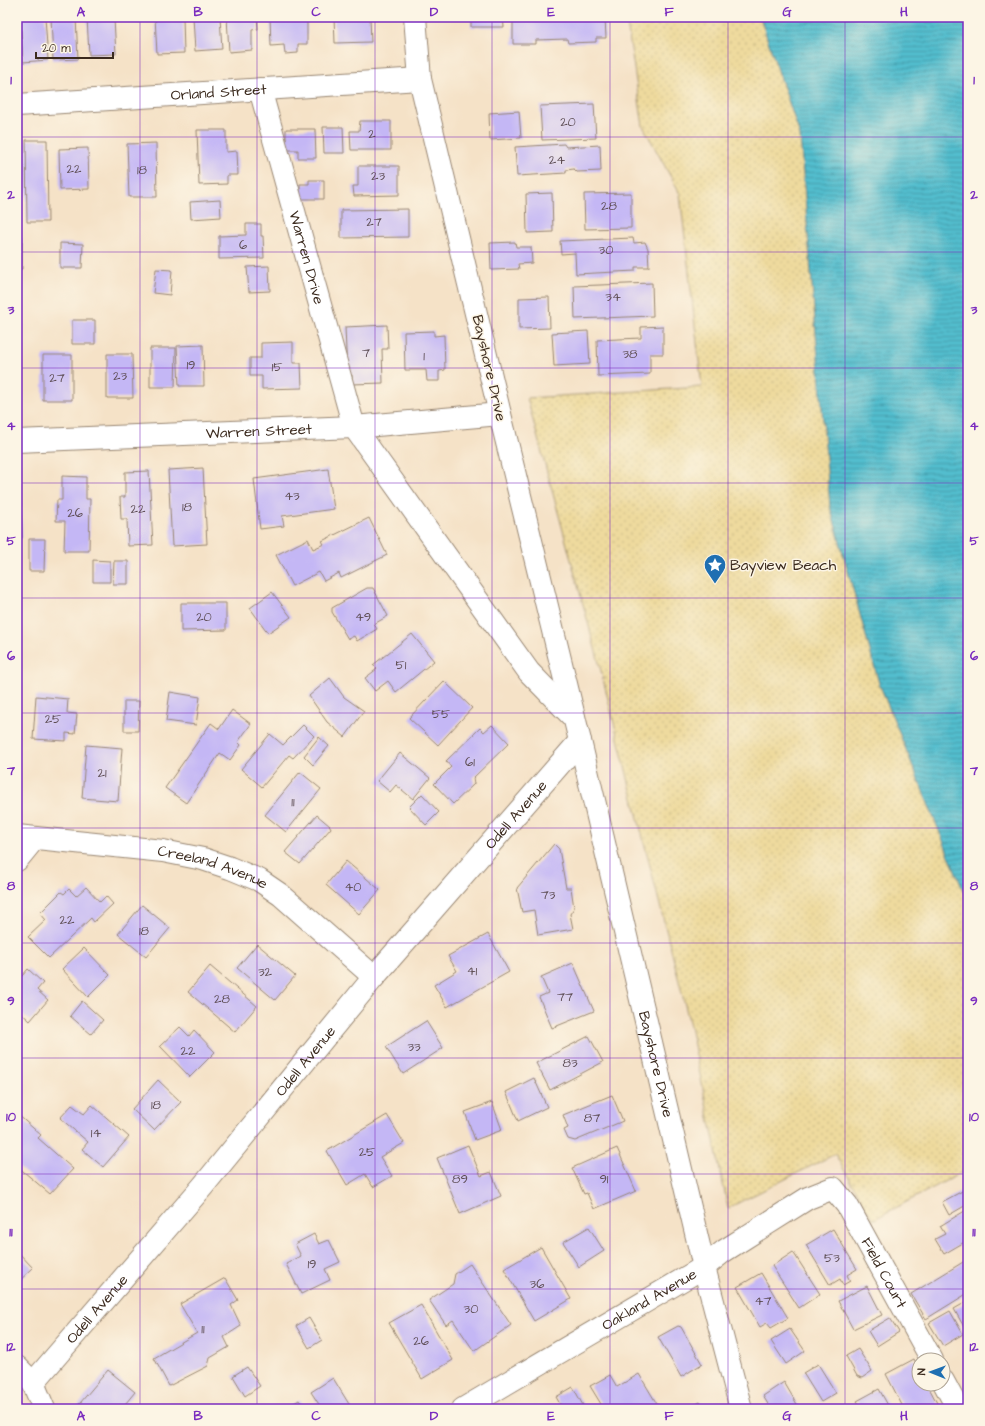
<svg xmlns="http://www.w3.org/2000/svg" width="985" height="1426" font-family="'Architects Daughter',sans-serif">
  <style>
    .sand { fill: url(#sand-dots); stroke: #94825e }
    .water { fill: url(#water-rules); stroke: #467476 }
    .building { fill: #c4b7f5 }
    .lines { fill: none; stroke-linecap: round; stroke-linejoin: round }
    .minor-casing { stroke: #988672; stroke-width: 24 }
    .tertiary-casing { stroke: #988672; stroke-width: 24 }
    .secondary-casing { stroke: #988672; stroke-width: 24 }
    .minor { stroke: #fff; stroke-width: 22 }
    .tertiary { stroke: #fff; stroke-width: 22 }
    .secondary { stroke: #fff; stroke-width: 22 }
    .grid { fill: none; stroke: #7b2cbf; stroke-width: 1; stroke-opacity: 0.55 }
    .labels { text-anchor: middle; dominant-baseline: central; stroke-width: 3; stroke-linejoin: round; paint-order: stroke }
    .number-label { font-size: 13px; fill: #5d4d54 }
    .street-label { font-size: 15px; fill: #3b2a1e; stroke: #fcf5e5 }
    .poi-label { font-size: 15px; fill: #3b2a1e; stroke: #fcf5e5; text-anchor: start }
    .neatline { fill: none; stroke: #7b2cbf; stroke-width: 1.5 }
    .grid-label { font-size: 13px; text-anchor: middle; font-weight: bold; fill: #7b2cbf }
  </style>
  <defs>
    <pattern id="sand-dots" width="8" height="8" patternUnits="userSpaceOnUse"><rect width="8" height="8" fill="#eeda9e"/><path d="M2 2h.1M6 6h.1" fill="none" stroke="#cdbb88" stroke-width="1.8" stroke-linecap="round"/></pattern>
    <pattern id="water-rules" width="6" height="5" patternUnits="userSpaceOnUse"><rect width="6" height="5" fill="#52bdce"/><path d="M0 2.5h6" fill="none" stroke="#459aa7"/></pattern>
  </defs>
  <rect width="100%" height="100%" fill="#fcf5e5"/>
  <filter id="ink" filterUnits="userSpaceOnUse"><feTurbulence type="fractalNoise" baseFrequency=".025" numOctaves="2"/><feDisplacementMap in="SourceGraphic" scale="8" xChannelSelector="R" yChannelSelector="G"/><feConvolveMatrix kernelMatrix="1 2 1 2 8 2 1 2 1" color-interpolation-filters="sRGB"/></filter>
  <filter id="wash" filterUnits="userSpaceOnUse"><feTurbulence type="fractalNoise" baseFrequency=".012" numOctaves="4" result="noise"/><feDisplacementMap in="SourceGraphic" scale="16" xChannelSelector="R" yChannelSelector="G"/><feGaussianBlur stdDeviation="0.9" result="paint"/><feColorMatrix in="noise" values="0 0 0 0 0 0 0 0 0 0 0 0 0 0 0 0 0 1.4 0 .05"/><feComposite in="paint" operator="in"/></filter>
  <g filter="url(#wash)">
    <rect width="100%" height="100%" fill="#f5e2c7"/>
    <!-- sand -->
    <path class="sand" d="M626,17H760L800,135L830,506L879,683L968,902V1169L873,1220L835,1154L728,1208L688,1017L599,663L527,398L702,387L680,194L643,126Z"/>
    <!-- water -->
    <path class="water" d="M760,17H968V902L879,683L830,506L800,135Z"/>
    <g id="blocks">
      <!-- building -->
      <path class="building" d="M20,17H45L48,60L23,62Z
        M51,17H76L78,59L53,60Z
        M87,17H130V19H114L116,54L89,55Z
        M155,17H183L184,53L157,54Z
        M193,17H220L222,49L195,51Z
        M227,17H257L258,29L252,30V50L229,52Z
        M270,17H307V44H298V53L285,54L284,45L271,46Z
        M334,17H370L371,42L335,43Z
        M471,17H503L504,27H471Z
        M513,17H605L606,38H596V42L568,43L567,39L536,40V44H513Z
        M594,104L596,138L542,140L540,106Z
        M519,111L521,138L490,140L489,113Z
        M360,121H391V150H351L350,131H359Z
        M323,127H343L344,153H324Z
        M286,129H315L316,158H298V150H286Z
        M197,130H226V152L237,151L238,175H227V184L199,185Z
        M26,140H47L48,222H27Z
        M156,143L157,197H129L127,144Z
        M564,144L566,147L600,145L601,171L577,172L574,169L566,170V173L517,176L515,147Z
        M88,148L89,189L60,190L59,149Z
        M358,166H399V195L354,196L353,186H358Z
        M309,180H324V199H300V184H309Z
        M552,193L553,232L527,233L526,194Z
        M631,193V228L585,229L584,194Z
        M220,200L221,217L191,219L190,202Z
        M408,209V237L341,238V210Z
        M246,224H261V236H263L264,258L219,259V236L246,235Z
        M17,237H22V269H17Z
        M633,238L634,243L645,242L648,249L649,267H635V271L576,274L575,253L561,254L560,241Z
        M515,242L516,247H531L532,263L518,264L519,269L491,270L490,243Z
        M60,243L83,244L82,268H60Z
        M269,266L270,291L249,292L247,267Z
        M156,269L172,270L170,295L153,293Z
        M652,283L653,316L575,319L574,286Z
        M549,297L550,328L519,329V298Z
        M72,320H95V344H72Z
        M387,325L388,349H382L383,383L352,384V375L347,374L345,327Z
        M663,326V354H650V374L598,376L597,340L641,338V327Z
        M434,331V336L444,335L445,370L439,371V381H427L426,370H405L404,332Z
        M588,331L590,364L554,366L552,333Z
        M293,342V363H301L302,388L262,389V376H250V358H261V343Z
        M203,345L204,386H179L177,346Z
        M150,348H176L175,387H150Z
        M107,354H132L133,398H107Z
        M43,355H72V400H43Z
        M203,468L207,544L172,546L168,470Z
        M328,469L334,509L282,516L284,526L260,529L254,479Z
        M149,471L153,545L128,546L127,519H121L120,497H125V472Z
        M62,476L86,477V499H90L89,551H64L65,521H56L57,500H62Z
        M20,480L22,538L17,539V481Z
        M369,518L387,555L341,578L339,573L324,581L319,572L292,586L276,555L308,539L313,549L324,544L322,541Z
        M29,539H45L44,571H29Z
        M93,560L110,561V582H93Z
        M114,561H128V584H113Z
        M367,588H373L388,616L374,624L377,629L357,641L354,636L348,639L332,612V608Z
        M272,592L291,617L268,633L250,608Z
        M181,603H226V630L181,631Z
        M412,634L434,661L396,692L388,681L375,691L365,678L377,669L373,665Z
        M330,678L344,697L364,711L345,737L327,722L309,696Z
        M444,681L472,708L438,745L409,718Z
        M170,692L200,697L196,725L166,721Z
        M36,696L68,699L67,713L77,714L75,734L66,733V741L33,739Z
        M124,701H139L138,731H124Z
        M232,710L251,724L238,742L241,745L230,760L220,753L186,803L165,788L211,723L219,729Z
        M303,725L314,736L293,758L289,755L262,787L241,769L270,734L283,745Z
        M492,725L509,743L473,778L474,784L453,804L434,784L451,767L446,761L480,728L484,732Z
        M319,737L329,746L313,765L304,756Z
        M86,745L122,748L118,801L82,798Z
        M400,753L430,778L413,799L396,785L390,792L377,781Z
        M300,772L321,789L286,832L265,815Z
        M422,794L439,812L426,825L409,807Z
        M317,815L330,826L331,828L300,864L285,852Z
        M554,844L559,849L566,888H571L574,908L570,914L573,929L538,935L534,910L522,912L517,888Z
        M346,861L380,890L359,914L326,885Z
        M86,887L100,902L106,896L113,904L94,922L91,918L49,958L28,937L46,920L40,913L61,892L64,894L69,889L76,896Z
        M142,905L170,928L146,957L118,934Z
        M488,934L509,972L447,1007L434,985L457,971L448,956Z
        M257,944L295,976L275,1000L237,968Z
        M84,948L110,975L88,997L62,969Z
        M573,963L594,1011L552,1028L539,997L548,993L541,977Z
        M210,966L257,1006L235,1032L188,992Z
        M28,969L43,983L37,990L48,1000L30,1021L17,1009V972L22,976Z
        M82,1001L103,1020L91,1034L70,1016Z
        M426,1021L443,1048L403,1074L386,1047Z
        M180,1027L189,1036L194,1030L215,1052L190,1077L160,1046Z
        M589,1036L603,1062L550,1090L536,1063Z
        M534,1078L547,1107L518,1121L506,1092Z
        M158,1080L181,1102L154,1130L132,1109Z
        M612,1095L623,1121L575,1141L568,1139L564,1130L568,1128L563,1115Z
        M492,1102L502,1130L475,1140L465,1112Z
        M72,1105L84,1114L92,1105L129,1137L103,1167L82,1149L88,1142L60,1118Z
        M17,1114L41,1135L38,1138L73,1169L50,1194L17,1166Z
        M387,1115L404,1143L380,1157L392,1176L373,1187L365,1174L347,1185L327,1151Z
        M468,1145L481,1176L491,1172L501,1196L460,1214L437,1158Z
        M617,1148L636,1191L594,1209L587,1193L584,1194L572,1168Z
        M968,1188V1204L949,1215L942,1202Z
        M968,1209V1240L944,1254L935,1239L945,1234L940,1226Z
        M589,1227L604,1251L579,1267L563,1242Z
        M833,1229L857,1269L847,1275L850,1281L843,1285L840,1279L830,1285L806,1245Z
        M314,1234L319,1244L329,1240L340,1262L325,1269L330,1280L301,1294L286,1264L301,1256L295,1244Z
        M541,1247L571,1299L534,1321L504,1269Z
        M17,1251L33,1268L17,1283Z
        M793,1252L820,1294L799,1308L772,1266Z
        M968,1259V1293L926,1319L911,1294Z
        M470,1264L511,1325L474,1351L453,1320L446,1325L429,1300L453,1284L455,1274Z
        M761,1273L788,1318L771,1328L767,1323L760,1327L737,1287Z
        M225,1278L238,1300L231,1305L241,1326L224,1337L229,1347L210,1358L208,1366L169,1386L154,1358L197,1333L180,1304Z
        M867,1286L882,1315L853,1329L838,1301Z
        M968,1301V1334L954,1309Z
        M421,1305L453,1360L422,1379L389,1323Z
        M950,1311L963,1334L943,1346L929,1323Z
        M309,1318L322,1340L309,1348L296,1326Z
        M890,1318L899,1332L877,1346L868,1331Z
        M678,1326L681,1327L702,1364L681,1377L658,1337Z
        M790,1329L805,1351L786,1364L771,1341Z
        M858,1349L872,1371L862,1378L857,1376L846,1356Z
        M914,1359L919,1369V1384H927L938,1405L929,1409H904L886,1374Z
        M818,1364L836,1393L821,1402L803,1373Z
        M247,1367L260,1386L245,1396L233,1376Z
        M108,1370L135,1392L121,1409H75Z
        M639,1374L660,1409H604L590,1386L610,1375L617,1387Z
        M333,1378L352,1409H322L311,1392Z
        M784,1382L798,1406L794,1409H771L763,1396Z
        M573,1387L585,1409H563L556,1397Z
        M879,1389L890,1409H862L857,1401Z
        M299,1400L305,1409H284Z
        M700,1402L705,1409H687Z"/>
    </g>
  </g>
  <g filter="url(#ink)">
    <use href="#blocks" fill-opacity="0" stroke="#988672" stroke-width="1"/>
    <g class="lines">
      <!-- minor casing -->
      <g class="minor-casing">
        <g id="minor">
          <path id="s1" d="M260,89L354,427L529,672L574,718"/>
          <path id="s2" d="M17,105L420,79"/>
          <path id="s3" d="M17,441L354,427L500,414"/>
          <path id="s4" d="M580,741L704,1267L741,1409"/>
          <path id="s5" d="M17,836L163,851L203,859L230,868L259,880L281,895L374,977"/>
          <path d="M17,860L35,838"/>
          <path d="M943,1381L958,1409"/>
          <path id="s6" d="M463,1409L704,1267L724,1251L808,1198L833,1188L847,1205L932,1360"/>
        </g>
      </g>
      <!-- tertiary casing -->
      <g class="tertiary-casing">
        <path id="tertiary" d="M17,1367L33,1383"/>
      </g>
      <!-- secondary casing -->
      <g class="secondary-casing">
        <g id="secondary">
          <path id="s7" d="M44,1409L33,1383L203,1186L374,977L580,741L500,414L420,79L415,17"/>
        </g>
      </g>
      <!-- minor -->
      <use href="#minor" class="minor"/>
      <!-- tertiary -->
      <use href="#tertiary" class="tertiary"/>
      <!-- secondary -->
      <use href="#secondary" class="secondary"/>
    </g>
  </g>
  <!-- grid -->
  <path class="grid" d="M140,17V1409M257,17V1409M375,17V1409M492,17V1409M610,17V1409M728,17V1409M845,17V1409M17,137H968M17,252H968M17,368H968M17,483H968M17,598H968M17,713H968M17,828H968M17,943H968M17,1058H968M17,1174H968M17,1289H968"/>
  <!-- icons -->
  <defs>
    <g id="sight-pin" transform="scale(1.15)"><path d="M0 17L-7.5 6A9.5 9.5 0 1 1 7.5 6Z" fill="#1f6fb2" stroke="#fcf5e5"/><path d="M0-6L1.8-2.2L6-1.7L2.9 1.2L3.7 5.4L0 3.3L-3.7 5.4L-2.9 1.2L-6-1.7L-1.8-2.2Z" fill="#fff"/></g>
  </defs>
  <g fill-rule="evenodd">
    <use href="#sight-pin" x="715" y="565"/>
  </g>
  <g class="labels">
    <!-- number labels -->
    <g class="number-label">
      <text x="568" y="122">20</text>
      <text x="372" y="134">2</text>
      <text x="557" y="160">24</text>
      <text x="74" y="169">22</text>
      <text x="142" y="170">18</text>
      <text x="378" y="176">23</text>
      <text x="609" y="206">28</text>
      <text x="374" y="222">27</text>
      <text x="243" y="245">6</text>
      <text x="606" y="250">30</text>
      <text x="613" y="297">34</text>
      <text x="366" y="353">7</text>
      <text x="630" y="354">38</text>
      <text x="424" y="356">1</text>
      <text x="191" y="365">19</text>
      <text x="277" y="367">15</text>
      <text x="120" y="376">23</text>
      <text x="57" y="378">27</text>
      <text x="292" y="496">43</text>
      <text x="187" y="507">18</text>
      <text x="138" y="509">22</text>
      <text x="75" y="513">26</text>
      <text x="204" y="617">20</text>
      <text x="363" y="617">49</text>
      <text x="401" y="665">51</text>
      <text x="441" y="714">55</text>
      <text x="53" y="719">25</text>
      <text x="470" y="762">61</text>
      <text x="102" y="773">21</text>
      <text x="293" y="802">11</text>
      <text x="353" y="887">40</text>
      <text x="548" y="895">73</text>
      <text x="67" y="920">22</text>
      <text x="144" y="931">18</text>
      <text x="472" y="971">41</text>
      <text x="265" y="972">32</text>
      <text x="565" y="997">77</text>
      <text x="222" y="999">28</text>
      <text x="414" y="1047">33</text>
      <text x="188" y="1051">22</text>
      <text x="570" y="1063">83</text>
      <text x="156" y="1105">18</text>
      <text x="592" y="1118">87</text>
      <text x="96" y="1133">14</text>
      <text x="367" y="1152">25</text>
      <text x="460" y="1179">89</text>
      <text x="604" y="1179">91</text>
      <text x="832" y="1258">53</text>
      <text x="312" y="1264">19</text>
      <text x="537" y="1284">36</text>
      <text x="763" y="1301">47</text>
      <text x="471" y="1309">30</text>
      <text x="203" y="1329">11</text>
      <text x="421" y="1341">26</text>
    </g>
    <!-- street labels -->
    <g class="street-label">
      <text stroke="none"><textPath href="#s2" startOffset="202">Orland Street</textPath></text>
      <text stroke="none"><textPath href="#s1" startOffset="175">Warren Drive</textPath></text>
      <text transform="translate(489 368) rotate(77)">Bayshore Drive</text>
      <text stroke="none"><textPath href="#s3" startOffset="242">Warren Street</textPath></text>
      <text stroke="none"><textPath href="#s7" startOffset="774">Odell Avenue</textPath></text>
      <text stroke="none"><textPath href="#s5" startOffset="199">Creeland Avenue</textPath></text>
      <text stroke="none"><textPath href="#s7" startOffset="450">Odell Avenue</textPath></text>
      <text stroke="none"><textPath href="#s4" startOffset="332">Bayshore Drive</textPath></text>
      <text stroke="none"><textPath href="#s6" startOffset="531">Field Court</textPath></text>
      <text stroke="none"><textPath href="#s6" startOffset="216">Oakland Avenue</textPath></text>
      <text stroke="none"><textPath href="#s7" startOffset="126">Odell Avenue</textPath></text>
    </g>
    <!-- poi labels -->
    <g class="poi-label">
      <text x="730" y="565">Bayview Beach</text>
    </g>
  </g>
  <!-- margin -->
  <rect width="985" height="1426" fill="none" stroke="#fcf5e5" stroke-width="44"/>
  <!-- north arrow -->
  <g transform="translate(931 1372) rotate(271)"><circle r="19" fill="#fcf5e5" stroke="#afa495"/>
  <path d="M0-3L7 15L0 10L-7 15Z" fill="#1f6fb2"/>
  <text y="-6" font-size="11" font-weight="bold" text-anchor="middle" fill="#3b2a1e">N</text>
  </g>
  <!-- scale -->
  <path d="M36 52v6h77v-6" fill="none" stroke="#3b2a1e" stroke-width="2"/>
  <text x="42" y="52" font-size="12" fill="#3b2a1e" stroke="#fcf5e5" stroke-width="3" paint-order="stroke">20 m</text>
  <rect x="22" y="22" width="941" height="1382" class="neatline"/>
  <g class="grid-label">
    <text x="81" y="16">A</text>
    <text x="198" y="16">B</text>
    <text x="316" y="16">C</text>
    <text x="434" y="16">D</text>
    <text x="551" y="16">E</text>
    <text x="669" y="16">F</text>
    <text x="787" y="16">G</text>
    <text x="904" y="16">H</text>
    <text x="11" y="84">1</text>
    <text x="974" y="84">1</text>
    <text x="11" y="199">2</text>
    <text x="974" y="199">2</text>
    <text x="11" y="314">3</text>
    <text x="974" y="314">3</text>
    <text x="11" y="430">4</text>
    <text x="974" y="430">4</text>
    <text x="11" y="545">5</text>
    <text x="974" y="545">5</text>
    <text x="11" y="660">6</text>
    <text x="974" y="660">6</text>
    <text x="11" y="775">7</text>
    <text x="974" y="775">7</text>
    <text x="11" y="890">8</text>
    <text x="974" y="890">8</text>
    <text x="11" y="1005">9</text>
    <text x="974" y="1005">9</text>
    <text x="11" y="1121">10</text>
    <text x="974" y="1121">10</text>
    <text x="11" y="1236">11</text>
    <text x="974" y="1236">11</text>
    <text x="11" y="1351">12</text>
    <text x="974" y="1351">12</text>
    <text x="81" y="1420">A</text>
    <text x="198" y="1420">B</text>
    <text x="316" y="1420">C</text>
    <text x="434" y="1420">D</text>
    <text x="551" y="1420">E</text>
    <text x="669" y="1420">F</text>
    <text x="787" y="1420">G</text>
    <text x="904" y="1420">H</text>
  </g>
</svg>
